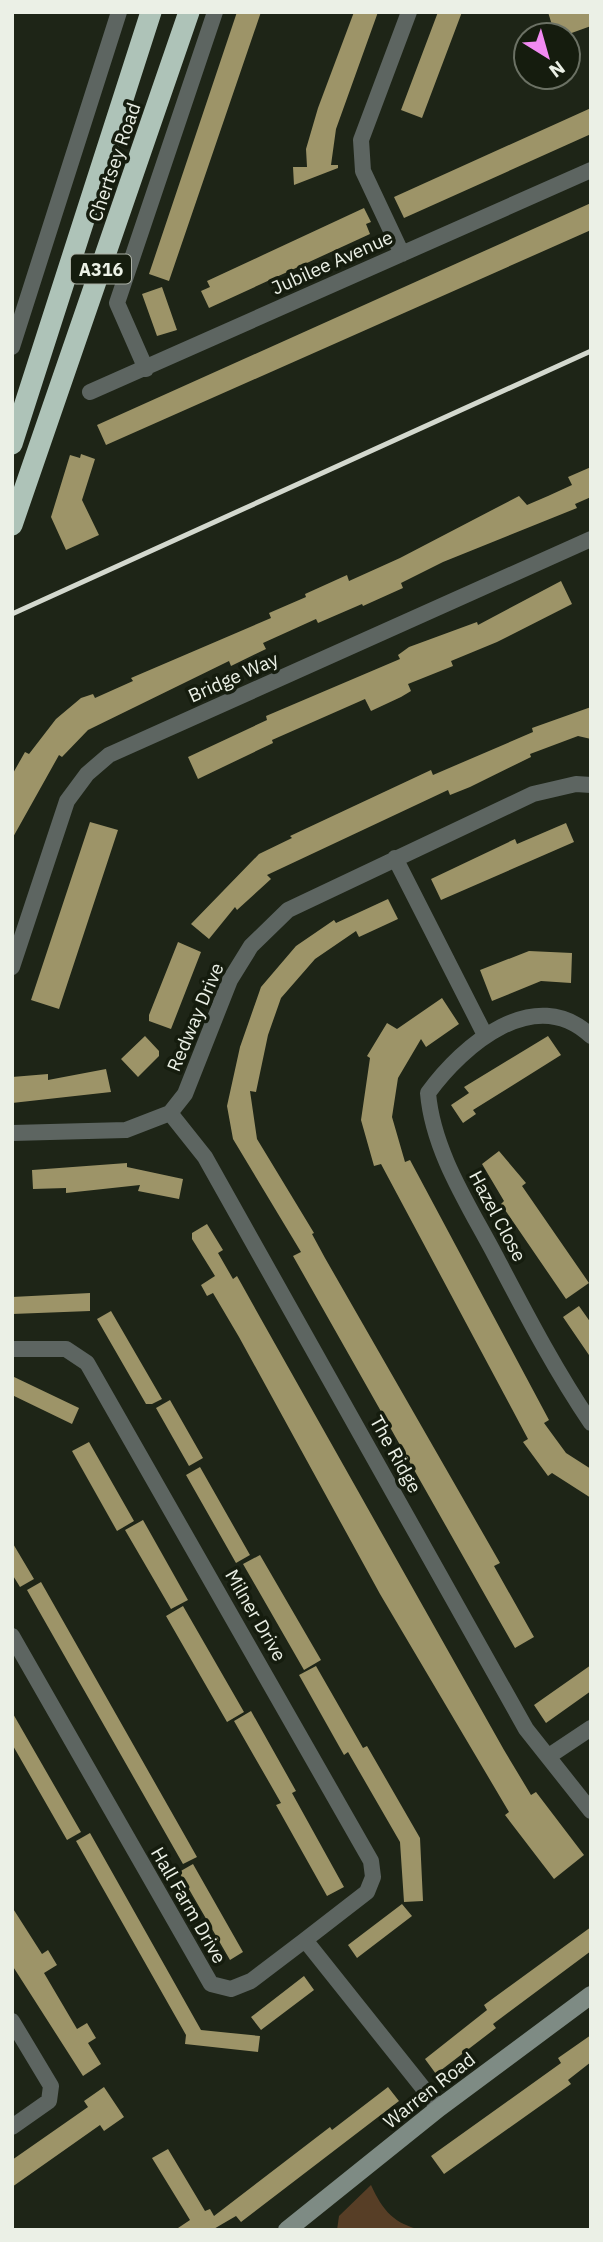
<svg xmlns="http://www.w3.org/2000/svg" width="603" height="2242" font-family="'IBM Plex Sans',sans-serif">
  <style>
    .green { fill: #573e26 }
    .building { fill: #9d9468 }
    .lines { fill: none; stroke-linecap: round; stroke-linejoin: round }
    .street { stroke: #5d6561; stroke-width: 16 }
    .secondary { stroke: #7e8b84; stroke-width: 18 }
    .highway { stroke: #aec3b8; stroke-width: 21 }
    .rail { stroke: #d3d8ce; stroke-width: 5 }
    .labels { text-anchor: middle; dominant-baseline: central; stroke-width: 7; stroke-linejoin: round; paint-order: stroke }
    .shield { fill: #151c0e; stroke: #abb0a5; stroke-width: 2 }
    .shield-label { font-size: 18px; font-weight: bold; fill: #ebf0e6 }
    .street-label { font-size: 19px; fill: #ebf0e6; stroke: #151c0e }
  </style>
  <rect width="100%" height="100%" fill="#1e2517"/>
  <!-- green -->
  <path class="green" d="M371,2185C383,2211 394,2224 422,2230H337L339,2216Z"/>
  <!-- building -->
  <path class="building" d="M237,12H261L169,281L149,274Z
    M354,12H378L336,129L331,165H338V168L294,185L293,167H307L306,149L318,108Z
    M438,12H462L422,118L401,110Z
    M548,12H591V26L566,35H555Z
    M591,108V134L404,218L394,197Z
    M591,203V230L106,445L97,425Z
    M364,208L371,222L366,224L370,234L209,308L201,291L210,287L207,281Z
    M162,287L177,330L157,336L142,294Z
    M81,454L95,459L82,500L99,535L66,550L51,517L70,455L80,458Z
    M591,467V497L575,504L577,508L443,562L401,583L403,588L363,606L362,604L318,623L316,619L263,643L266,649L231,666L229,661L88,730L62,757L59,755L12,839V775L25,752L29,754L56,719L81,698L93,694L95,698L133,681L131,678L271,618L269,613L306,597L305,594L347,575L349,581L400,558L519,496L527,505L548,496L572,485L568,477Z
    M561,581L572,604L497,642L451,661L453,666L408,684L411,691L401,697L371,711L365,699L272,740L273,743L198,779L188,757L267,720L266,716L400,659L398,655L409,647L477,622L478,625Z
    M591,707V739L578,736L530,754L531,757L470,787L450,795L448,790L267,875L271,879L237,910L235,907L209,939L191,924L259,854L292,838L290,836L431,770L433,775L533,732L532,728Z
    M90,822L118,830L59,1009L31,1000Z
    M566,823L574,842L441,900L431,879L515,839L517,844Z
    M388,899L398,919L359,937L356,931L315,959L281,998L268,1035L256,1092L250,1091L257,1139L314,1233L312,1234L325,1258L500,1563L494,1566L534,1637L515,1648L293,1256L301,1252L233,1139L227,1106L240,1047L261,987L296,946L334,920L336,923Z
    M178,942L201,952L171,1029L149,1021V1015Z
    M529,951L572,953L571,983L541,981L492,1001L480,970Z
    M442,998L459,1024L426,1047L421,1039L398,1078L392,1117L405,1162L410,1160L549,1420L544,1423L566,1453L591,1469V1498L552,1473L548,1476L523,1442L528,1439L381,1164L374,1166L361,1120L370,1058L367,1056L387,1023L397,1029Z
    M145,1036L159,1051V1056L138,1077L121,1059Z
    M548,1036L561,1055L473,1110L476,1114L463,1123L451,1105L469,1093L464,1087Z
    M106,1069L111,1092L12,1103V1077L48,1074V1080Z
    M499,1151L526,1183L522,1186L589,1283L566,1299L501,1204L504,1201L482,1164Z
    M127,1163V1167L183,1179L179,1199L138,1191L140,1185L66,1193V1188L33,1189L32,1170Z
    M207,1224L223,1250L218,1253L233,1279L237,1276L261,1319L504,1750L531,1795L536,1792L584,1855L554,1879L505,1815L509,1812L380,1594L239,1337L213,1293L207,1296L201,1285L215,1276L192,1239V1233Z
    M90,1293V1311L12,1314V1297Z
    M579,1306L591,1323V1358L563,1317Z
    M111,1311L162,1399L152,1404H146L97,1319Z
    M12,1376L79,1408L72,1424L12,1395Z
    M170,1400L203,1458L189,1466L156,1408Z
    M89,1442L134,1521L117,1531L72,1451Z
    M200,1467L250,1555L236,1563L186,1475Z
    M143,1520L188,1600L171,1609L125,1530Z
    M12,1542L34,1579L20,1587L12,1574Z
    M260,1555L321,1660L304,1670L243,1564Z
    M41,1582L197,1857L183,1864L27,1590Z
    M183,1606L244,1712L227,1722L166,1616Z
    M591,1665V1691L546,1723L534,1705Z
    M316,1666L363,1748L367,1746L420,1838L423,1901L404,1902L400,1842L348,1752L344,1755L299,1675Z
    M251,1711L296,1791L292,1793L344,1887L327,1896L276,1805L281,1803L234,1721Z
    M12,1712L81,1832L67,1840L12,1744Z
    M90,1833L201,2030L260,2036L258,2052L185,2044L186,2035L76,1841Z
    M193,1864L243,1952L230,1960L179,1872Z
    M402,1904L412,1916L357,1958L348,1945Z
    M12,1907L42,1954L48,1950L57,1965L44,1973L77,2029L87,2023L96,2038L88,2043L101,2064L83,2076L12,1965Z
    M591,1927V1951L493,2024L496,2028L436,2074L425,2059L487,2010L484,2005Z
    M304,1976L314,1990L261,2030L251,2017Z
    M591,2035V2062L568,2080L571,2084L444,2174L431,2156L561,2063L558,2058Z
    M104,2087L124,2117L104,2131L100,2125L12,2187V2160L88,2107L84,2101Z
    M388,2087L399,2101L241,2222L236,2216L212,2230H175L190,2220L152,2158L168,2149L205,2211L210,2209L214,2216L330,2127L332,2130Z"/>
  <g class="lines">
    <!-- street -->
    <path class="street" d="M402,254L363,171L361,140L409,12
      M12,347L119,12
      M146,369L117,303L215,12
      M90,392L591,170
      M395,858L485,1035
      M12,967L67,801L87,774L109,755L591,539
      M591,1036C535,983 463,1045 428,1093C433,1151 468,1204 495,1255C525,1312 555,1370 591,1423
      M170,1113L205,1157L526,1729L591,1811
      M12,1133L126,1130L170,1113L185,1094L230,980L251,946L288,910L533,794L576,784L591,785
      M12,1349H66L87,1363L371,1861L373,1877L367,1892L305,1940
      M12,1636L211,1984L231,1989L251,1981L305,1940L439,2108
      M549,1756L591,1728
      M12,2021L51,2086L49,2101L12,2127"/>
    <!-- secondary -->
    <path class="secondary" d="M287,2230L439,2108L591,1995"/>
    <!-- highway -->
    <path class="highway" d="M12,444L151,12
      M12,525L189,12"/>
    <!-- rail -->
    <path class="rail" d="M12,614L591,351"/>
  </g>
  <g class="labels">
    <!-- shield labels -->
    <rect class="shield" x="71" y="254.5" width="60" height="29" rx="5"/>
    <g class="shield-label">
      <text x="101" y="269">A316</text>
    </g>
    <!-- street labels -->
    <g class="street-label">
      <text transform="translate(114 162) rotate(-71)">Chertsey Road</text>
      <text transform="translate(332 262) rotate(-24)">Jubilee Avenue</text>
      <text transform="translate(233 677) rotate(-24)">Bridge Way</text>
      <text transform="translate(195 1017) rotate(-67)">Redway Drive</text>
      <text transform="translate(498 1216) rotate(62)">Hazel Close</text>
      <text transform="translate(396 1454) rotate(61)">The Ridge</text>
      <text transform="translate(256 1615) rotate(60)">Milner Drive</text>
      <text transform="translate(189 1905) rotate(60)">Hall Farm Drive</text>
      <text transform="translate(429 2090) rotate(-38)">Warren Road</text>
    </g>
  </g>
  <!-- border -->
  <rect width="603" height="2242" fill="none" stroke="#ebf0e6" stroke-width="28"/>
  <!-- north arrow -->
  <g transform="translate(547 56) rotate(143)"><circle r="33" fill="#151c0e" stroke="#6b7164" stroke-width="2"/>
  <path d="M0-5L12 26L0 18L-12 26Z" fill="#f28af2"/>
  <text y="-10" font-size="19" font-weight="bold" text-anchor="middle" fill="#ebf0e6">N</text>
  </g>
</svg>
